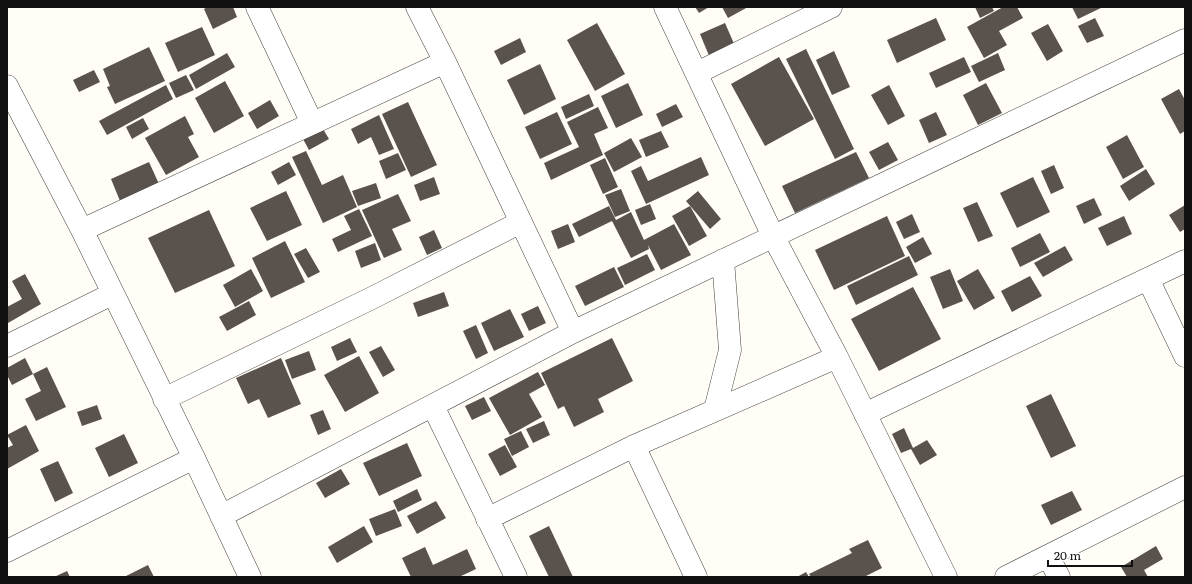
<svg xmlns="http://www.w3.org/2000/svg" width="1192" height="584" font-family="Literata,serif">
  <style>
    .building { fill: #5a524d }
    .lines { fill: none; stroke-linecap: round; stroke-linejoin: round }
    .minor-casing { stroke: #444; stroke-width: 23 }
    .minor { stroke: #fff; stroke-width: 22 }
  </style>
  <rect width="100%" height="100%" fill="#fffdf5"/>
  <!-- building -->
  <path class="building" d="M207,7H233L237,17L213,29L204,9Z
    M695,7H709L699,13Z
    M722,7H748L728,18Z
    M975,7H992L994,11L980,18Z
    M1003,7H1017L1023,18L999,31L1007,45L984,58L967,27Z
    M1072,7H1103L1078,19Z
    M936,18L946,40L897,63L887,40Z
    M1095,18L1104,36L1087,43L1078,26Z
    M597,23L625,74L595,91L567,40Z
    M725,23L735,46L710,58L700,34Z
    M1048,24L1063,51L1047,61L1031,33Z
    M202,27L215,55L178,72L165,43Z
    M520,38L526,52L501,65L494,51Z
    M149,47L165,81L115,104L107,87L110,86L103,69Z
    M806,49L854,149L835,159L786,59Z
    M834,51L850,87L832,95L816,60Z
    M227,53L235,67L196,89L189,75Z
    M998,53L1005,70L979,82L971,66Z
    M779,57L814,119L765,146L731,84Z
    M964,57L971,72L936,88L929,73Z
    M540,64L556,99L524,115L507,80Z
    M94,70L100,82L79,92L73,80Z
    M186,75L194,90L176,98L169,83Z
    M225,81L244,116L214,133L195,98Z
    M628,83L643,115L616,128L601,96Z
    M986,83L1002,113L978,125L963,95Z
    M166,85L173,99L107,135L99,121Z
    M889,85L905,116L888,125L871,95Z
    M1179,89L1185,100V131L1180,134L1161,99Z
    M589,94L594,106L566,119L561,107Z
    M270,100L279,116L257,129L248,113Z
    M408,102L437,165L411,177L382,114Z
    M676,104L683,117L662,127L656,114Z
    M598,107L608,128L594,134L603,155L551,180L544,163L579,147L567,122Z
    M557,112L572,144L540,159L525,127Z
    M936,112L947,135L929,143L919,120Z
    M379,115L394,149L379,155L371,137L358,144L351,129Z
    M185,116L194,134L188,137L199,157L166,175L145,138Z
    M143,118L149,129L132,139L126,127Z
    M323,129L329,139L309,150L303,139Z
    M661,131L669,147L646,157L639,140Z
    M1127,135L1144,167L1123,179L1106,147Z
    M631,138L642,157L614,172L604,153Z
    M888,142L898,160L879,170L869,152Z
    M306,151L322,185L343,175L357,207L323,223L292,157Z
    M856,152L869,178L795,213L782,186Z
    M398,153L406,170L386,179L379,161Z
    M701,157L709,175L646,204L631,171L641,166L648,181Z
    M605,158L618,187L603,194L590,165Z
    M149,162L159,184L120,201L111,179Z
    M289,162L296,175L278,185L271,172Z
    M1054,165L1064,188L1051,194L1041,171Z
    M1146,169L1155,184L1129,201L1120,186Z
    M434,177L440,194L420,201L414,185Z
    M1033,177L1050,212L1017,228L1000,193Z
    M376,183L381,198L358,206L352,191Z
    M621,189L630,211L615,217L605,195Z
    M286,191L302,225L267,241L250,208Z
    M698,191L721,219L710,229L686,201Z
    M398,194L411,221L392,229L402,250L384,258L362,210Z
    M1094,198L1102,215L1084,224L1076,206Z
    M977,202L993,236L978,242L963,208Z
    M650,204L656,219L641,225L635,210Z
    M1185,205V229L1180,232L1169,215Z
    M609,206L616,220L631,212L644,240L674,224L691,255L661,270L648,245L649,249L631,258L612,221L579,237L572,224Z
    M690,206L707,236L689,246L672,216Z
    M359,209L372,236L338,252L332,239L351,230L344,216Z
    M209,210L235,266L175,293L148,238Z
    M912,214L920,232L904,239L896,222Z
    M887,216L905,256L834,290L815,250Z
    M1124,216L1132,234L1107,246L1098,228Z
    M568,224L575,242L558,249L551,231Z
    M434,230L442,248L427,255L419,237Z
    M1040,233L1050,252L1020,267L1011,248Z
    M923,237L932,254L915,263L906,247Z
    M285,241L305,282L271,298L252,258Z
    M375,243L381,260L361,268L355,251Z
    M1065,246L1073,260L1043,277L1034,263Z
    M306,248L320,272L308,278L294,254Z
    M647,254L655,270L625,285L617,268Z
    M909,256L918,275L856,305L847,286Z
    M614,267L624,287L585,306L575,286Z
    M251,269L263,291L235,307L223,285Z
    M950,269L963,301L943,309L930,277Z
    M978,269L995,298L974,310L957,281Z
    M25,274L41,304L8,323L7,307L22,299L12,281Z
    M1030,276L1042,296L1012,312L1001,291Z
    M913,287L941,339L879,371L851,319Z
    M444,292L449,306L418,317L413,303Z
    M249,301L256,315L227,331L219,317Z
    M538,306L546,323L529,331L521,314Z
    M510,309L524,337L494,351L481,323Z
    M476,325L488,353L476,359L463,331Z
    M350,338L357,352L337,361L331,347Z
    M612,338L633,381L598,399L604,412L574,427L564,406L558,409L541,373Z
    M381,346L395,370L383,377L369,352Z
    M309,351L316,370L292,379L285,360Z
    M359,356L379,393L345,412L324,375Z
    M25,358L33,374L12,385L7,375V368Z
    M281,358L301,404L268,418L259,399L248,404L236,378Z
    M47,367L66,407L36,421L25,399L41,391L33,374Z
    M538,372L545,385L529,394L542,417L510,435L489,398Z
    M1051,394L1076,446L1051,458L1026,406Z
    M484,397L491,411L472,420L465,406Z
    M97,405L102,419L82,426L77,412Z
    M323,410L331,429L318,435L310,415Z
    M544,421L550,435L533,443L526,429Z
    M26,425L39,451L7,469V448L13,445L7,435Z
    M904,428L913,448L927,440L937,455L920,465L911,449L901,453L892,434Z
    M521,431L529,447L512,456L504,439Z
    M124,434L138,463L109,477L95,448Z
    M407,443L422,476L379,496L363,463Z
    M505,445L517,467L500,476L488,454Z
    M58,461L73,493L55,502L40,469Z
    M341,469L350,484L325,498L316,483Z
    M417,489L422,500L398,512L393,501Z
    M1072,491L1082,510L1051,525L1041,505Z
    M436,501L446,518L417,534L407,516Z
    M395,509L402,526L376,536L369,519Z
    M364,526L373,542L337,563L328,547Z
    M549,526L573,577H549L529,536Z
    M868,540L882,568L864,577H811L809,574L852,553L849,549Z
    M1156,546L1163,559L1144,570L1148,577H1127L1121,567Z
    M425,547L433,565L467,549L476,569L459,577H411L402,558Z
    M148,565L154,577H124Z
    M67,571L70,577H54Z
    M806,572L809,577H797Z"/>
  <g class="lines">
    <!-- minor casing -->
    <g class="minor-casing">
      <path id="minor" d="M257,7L312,123
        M417,7L445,62L573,332
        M665,7L773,236L837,357L946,577
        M697,73L831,7
        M7,86L82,230L194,458L250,577
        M82,230L445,62
        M1148,279L1185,356
        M7,346L112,294
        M164,399L372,298L521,222
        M433,406L516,577
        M715,410L730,350L723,260
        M865,414L1185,261
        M634,446L696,577
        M221,516L573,332L1185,40
        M487,519L634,446L837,357
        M7,551L194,458
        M1048,556L1059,577
        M1006,577L1185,487"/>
    </g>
    <!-- minor -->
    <use href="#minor" class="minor"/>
  </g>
  <!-- border -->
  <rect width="1192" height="584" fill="none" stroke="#111111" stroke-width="16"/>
  <!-- scale -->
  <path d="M1048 560v6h84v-6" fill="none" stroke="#111111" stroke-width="2"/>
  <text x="1054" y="560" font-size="12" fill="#111111" stroke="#ffffff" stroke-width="3" paint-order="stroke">20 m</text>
</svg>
